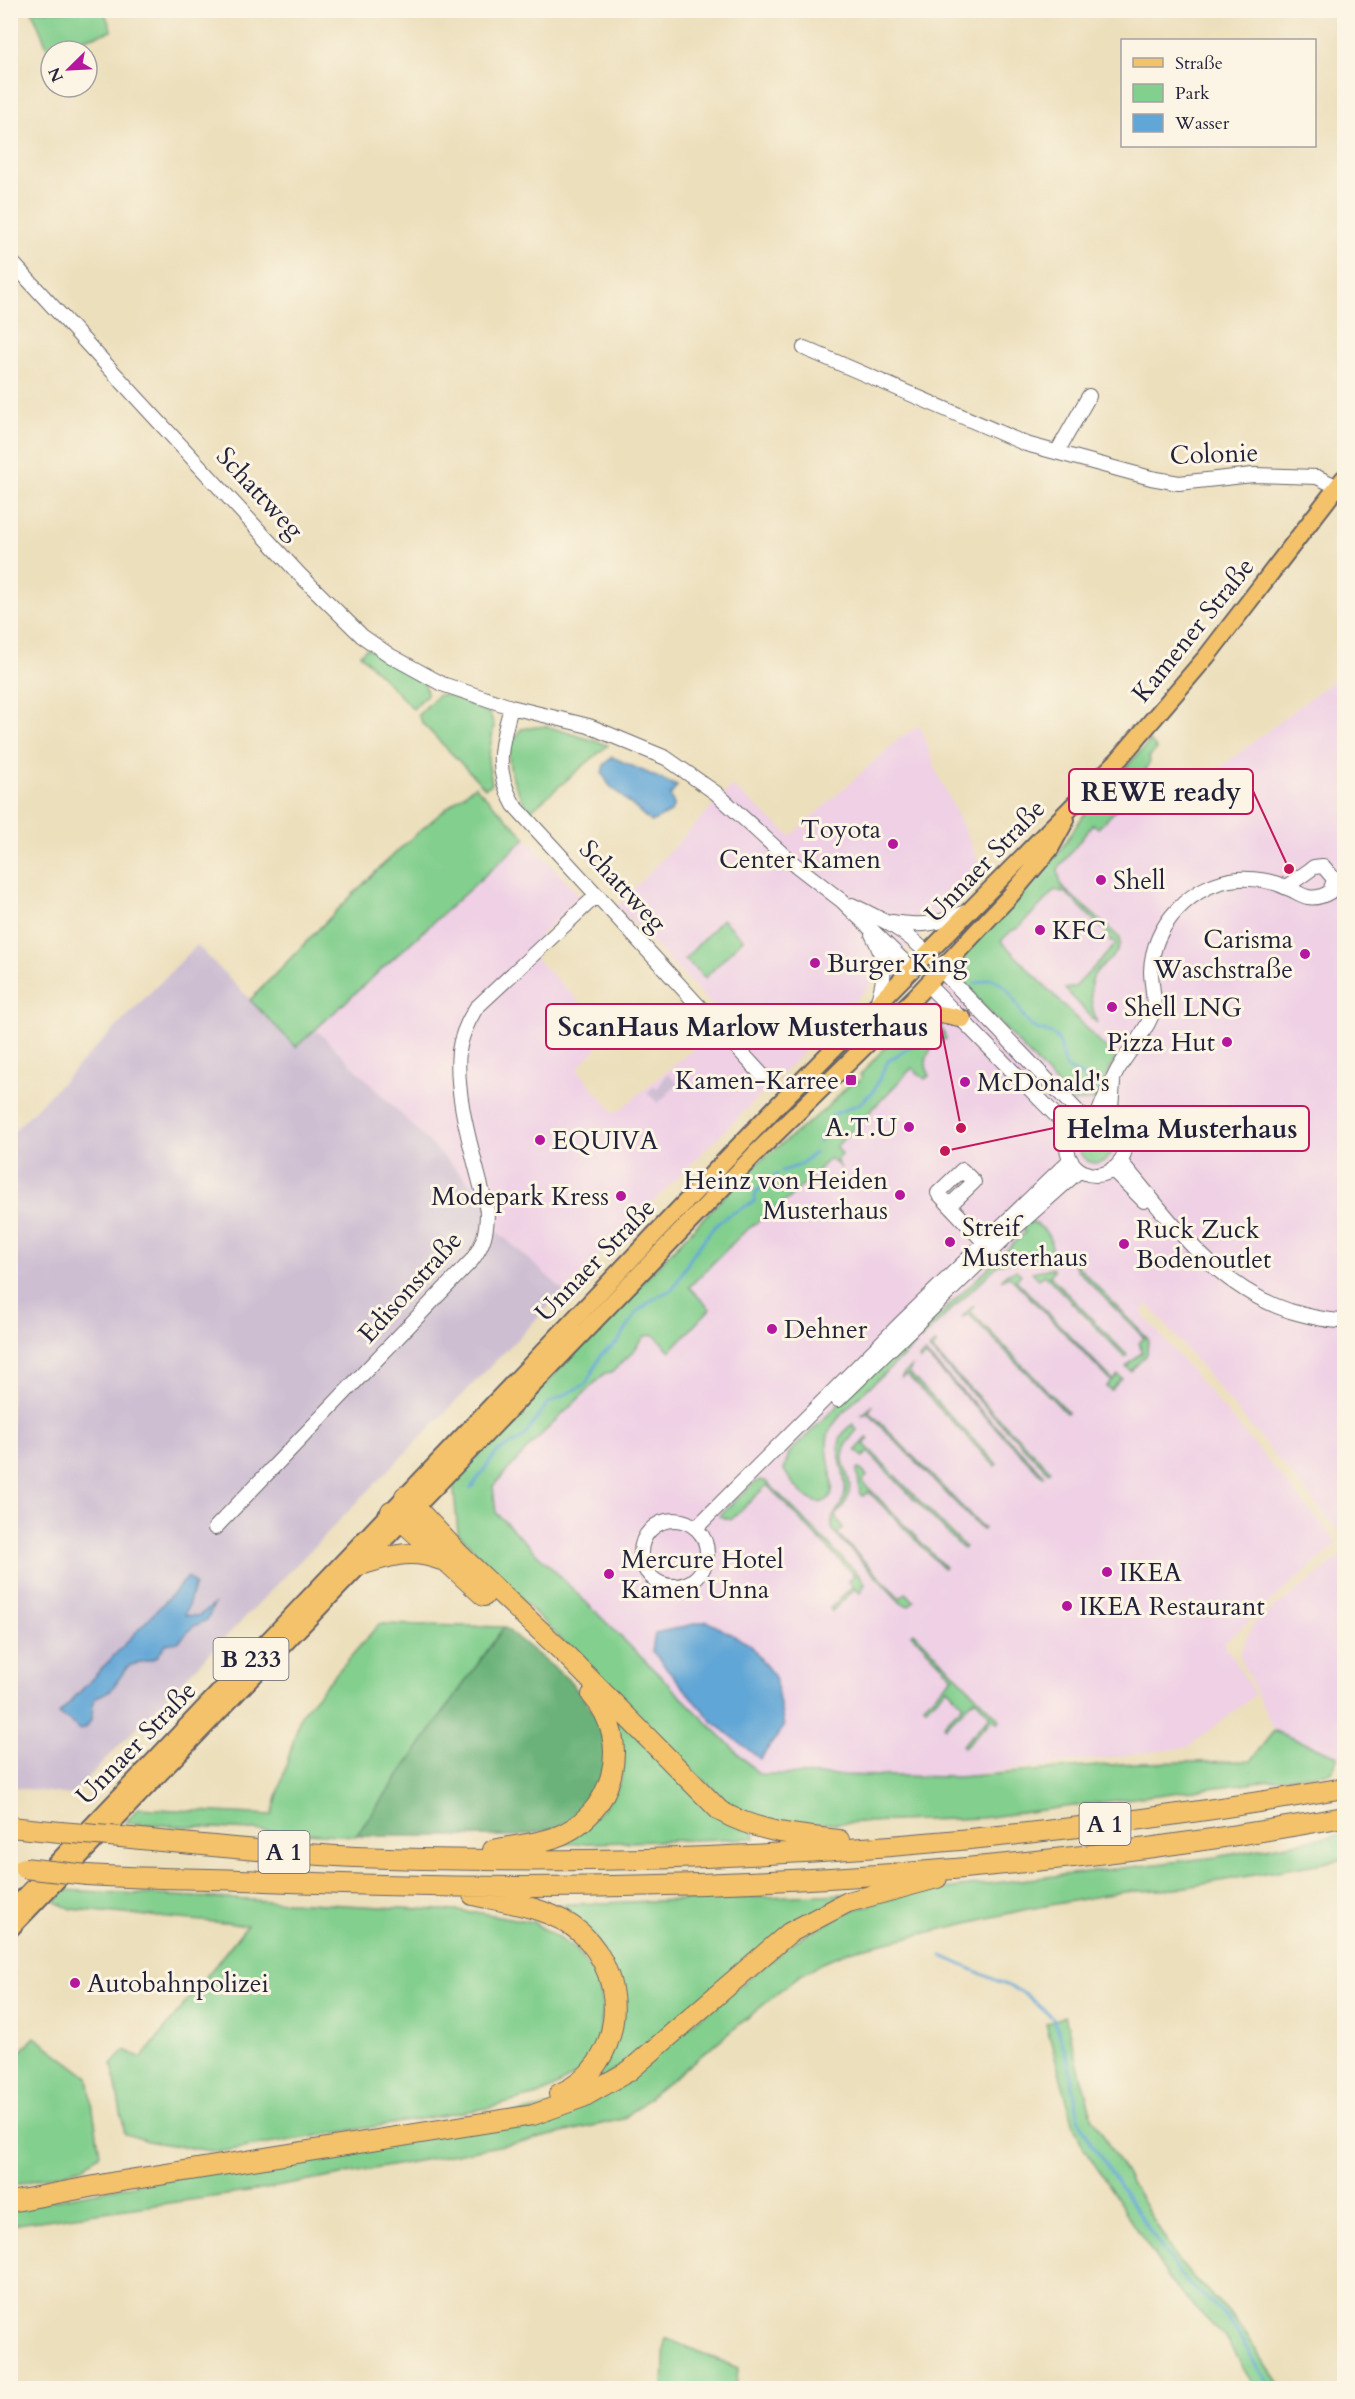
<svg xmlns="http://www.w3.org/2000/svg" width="1355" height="2399" font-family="Cardo,serif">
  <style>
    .built { fill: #efd0e5 }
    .industrial { fill: #cdbed2 }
    .green { fill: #83cf8e; stroke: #527864; stroke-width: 1.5 }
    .forest { fill: #6ab279; stroke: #466a5a; stroke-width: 1.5 }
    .water { fill: #60a6d6; stroke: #416488; stroke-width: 1.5 }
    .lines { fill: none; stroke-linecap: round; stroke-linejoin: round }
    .stream { stroke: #60a6d6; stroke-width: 3 }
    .minor-casing { stroke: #696468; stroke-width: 16 }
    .major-casing { stroke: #696468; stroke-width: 20 }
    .highway-casing { stroke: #696468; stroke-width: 22 }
    .minor { stroke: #fff; stroke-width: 14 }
    .major { stroke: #f3c26a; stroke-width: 16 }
    .highway { stroke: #f3c26a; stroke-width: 20 }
    .highway-bridge-casing { stroke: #696468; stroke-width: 22; stroke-linecap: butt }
    .highway-bridge { stroke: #f3c26a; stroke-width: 20 }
    .poi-dot { fill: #b5179e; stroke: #fcf5e5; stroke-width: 2 }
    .labels { text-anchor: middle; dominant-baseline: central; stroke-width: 6; stroke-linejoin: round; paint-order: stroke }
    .shield { fill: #fcf5e5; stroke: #63616e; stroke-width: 1.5 }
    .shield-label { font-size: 24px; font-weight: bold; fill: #22223b }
    .street-label { font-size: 26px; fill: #22223b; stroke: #fcf5e5 }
    .poi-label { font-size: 26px; fill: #22223b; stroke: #fcf5e5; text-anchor: start }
    .leader { fill: none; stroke: #c2185b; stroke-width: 2 }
    .callout-dot { fill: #c2185b; stroke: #fcf5e5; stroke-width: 2 }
    .callout { fill: #fcf5e5; stroke: #c2185b; stroke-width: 2 }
    .callout-label { font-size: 27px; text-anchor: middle; font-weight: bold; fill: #22223b }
  </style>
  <rect width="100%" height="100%" fill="#fcf5e5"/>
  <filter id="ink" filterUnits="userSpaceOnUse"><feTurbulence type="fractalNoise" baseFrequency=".0167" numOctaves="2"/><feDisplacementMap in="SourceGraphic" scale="12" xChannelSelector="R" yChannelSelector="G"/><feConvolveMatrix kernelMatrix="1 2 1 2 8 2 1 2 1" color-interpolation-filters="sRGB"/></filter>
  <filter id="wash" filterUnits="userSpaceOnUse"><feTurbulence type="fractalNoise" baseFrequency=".008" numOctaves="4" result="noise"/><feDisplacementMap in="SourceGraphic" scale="24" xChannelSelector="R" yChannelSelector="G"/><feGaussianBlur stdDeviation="1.35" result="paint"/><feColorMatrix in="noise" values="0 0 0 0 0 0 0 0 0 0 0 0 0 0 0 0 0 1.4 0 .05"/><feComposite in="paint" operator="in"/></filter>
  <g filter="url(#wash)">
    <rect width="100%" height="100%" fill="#ecdfbc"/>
    <!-- built -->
    <path class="built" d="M1344,672V1538L1148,1304L1141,1312L1338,1543L1224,1643L1255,1695L1188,1747L958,1777L759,1774L496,1513L493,1486L1146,766L1181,798Z
      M920,725L936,770L984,872L564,1291L494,1228L490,1203L316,1029L526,838L580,896L528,948L537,960L611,1033L577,1069L615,1114L727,1021L617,906L732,786L791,836L900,738Z
      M1344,1554V1755L1338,1756L1274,1731L1239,1655L1253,1624Z"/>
    <!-- industrial -->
    <path class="industrial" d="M197,945L296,1047L316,1029L490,1203L494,1228L564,1291L71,1795L11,1787V1134Z
      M668,1073L678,1084L658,1103L647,1093L654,1086L657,1089Z"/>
    <!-- green -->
    <path class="green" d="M32,11H104L112,31L48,49Z
      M367,648L425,684L427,694L413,709L360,654Z
      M438,695H450L490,714L494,725L488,761L492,784L485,788L423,724L418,715Z
      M546,726L608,745L530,811C518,796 504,765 511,745C513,739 518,734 521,729Z
      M1150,741L1157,749L1149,757L1150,762L1145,769L1157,780L1155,783L1137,801L1131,795L1098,828L1093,824L1058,869L1061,886L1120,938C1122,955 1105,961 1096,972C1086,984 1092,1009 1097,1023L1065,989L1075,987L1115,945V941H1110L1109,935L1066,893L1055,890L1018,928L1011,931L1001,941L1116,1059L1106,1076L1100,1099L1073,1102L955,975L967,950L1056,856L1087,810Z
      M475,786L526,838L296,1047L250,1000C323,926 392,848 475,786Z
      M722,919L743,939L705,978L685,959Z
      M902,987L905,989L758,1141L756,1138Z
      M922,1021L939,1022L946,1039C931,1042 920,1061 930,1075L925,1079L912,1068L836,1147L842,1154L836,1160L841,1168L830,1158L789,1199L777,1206L741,1235L689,1287L710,1309L670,1351L654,1335L645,1336L632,1353L612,1372L605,1373L535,1441L493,1486L496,1513L759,1774L958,1777L1135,1763L1250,1761L1274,1731L1338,1756L1331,1772L982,1818L778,1825L731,1805L669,1749L535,1613L458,1533L453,1481L750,1169L823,1111L852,1082L857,1083L862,1077L860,1075L899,1032Z
      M1079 1146a17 17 0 1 1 34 0a17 17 0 1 1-34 0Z
      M1031,1222C1044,1226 1054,1239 1051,1253C1036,1264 1015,1255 998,1265L920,1340L917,1337L1025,1232L1020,1227Z
      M1072,1260L1148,1339L1147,1354L1131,1371L1126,1367L1142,1352L1139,1343L1144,1338L1078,1271Z
      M1052,1268L1054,1270L1050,1276L1127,1355L1125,1357L1045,1275L1039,1279L1032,1272Z
      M1016,1270L1021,1274L1016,1280L1107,1374L1113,1380L1118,1375L1122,1378L1111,1390L1106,1387L1111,1381L1011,1278L1008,1276L1001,1280L1006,1274Z
      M974,1305L971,1312L1068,1412L1066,1413L969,1314L962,1317Z
      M908,1337L916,1345C896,1364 841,1409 830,1430C820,1450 840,1487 829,1498C814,1514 791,1482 784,1470L789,1453Z
      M935,1343L937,1344L932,1350L1050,1470L1048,1472L929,1349Z
      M925,1353L1044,1475L1043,1477L926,1356L920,1361L919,1358Z
      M912,1366L909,1373L997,1464L995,1466L907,1375L900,1378Z
      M873,1405L869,1411L984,1529L982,1530L868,1413L861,1416Z
      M853,1424L857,1430C825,1466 859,1469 847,1500C844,1506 839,1510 836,1516L843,1528L837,1533L900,1598L906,1593L914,1601L909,1606L901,1603L833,1531C828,1515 840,1511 844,1498C851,1472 823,1443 853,1424Z
      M868,1437L869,1439L864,1444L965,1547L963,1549L868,1452L863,1457L856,1450Z
      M859,1468L867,1476L862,1481L945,1567L943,1568L869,1492L863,1496L860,1493L857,1470Z
      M761,1480L767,1482L862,1578L865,1584L860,1593L855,1588L832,1611L830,1608L853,1586L848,1581L854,1575L767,1485L731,1520L719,1516L754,1483Z
      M379,1624L504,1627L356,1836L125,1823L138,1808L272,1815L301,1714Z
      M914,1632L1000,1720L998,1723L993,1719L964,1747L962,1745L991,1716L975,1699L945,1727L943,1725L963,1705L947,1688L926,1708L924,1705L953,1677L912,1634Z
      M614,1716L754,1833L755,1838L561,1844C588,1822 623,1800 623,1762C622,1747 617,1731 614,1716Z
      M1344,1834V1859L1175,1889L1122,1892L1023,1910L849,1951L825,1961L800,1975L623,2119L531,2140L255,2191L11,2225V2208L602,2097L795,1941L849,1911L910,1893L1216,1857Z
      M64,1890L475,1912L533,1922L575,1949L597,1979L603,2010L597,2047L576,2075L541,2094L488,2108L218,2152L152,2142L125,2134L112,2064L125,2050L142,2058L247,1925L71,1909L55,1902Z
      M843,1894L628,2062L598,2081L595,2077L612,1971L550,1905Z
      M1065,2016L1092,2117L1178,2261L1233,2317L1282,2388H1255L1228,2341L1174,2286L1082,2145L1074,2126L1046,2024Z
      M35,2037L88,2077L100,2154L82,2168L11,2186V2062Z
      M665,2338L738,2368L736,2388H663Z"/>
    <!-- forest -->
    <path class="forest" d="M504,1627L570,1681L599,1719L607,1760L595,1799L563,1826L520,1836H356Z"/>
    <!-- water -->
    <path class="water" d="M612,757L677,786L670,796L674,804L671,812L651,822L609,785L602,773L604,765Z
      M188,1577L195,1584L185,1615L198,1616L214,1605L207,1620L194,1626L178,1642L166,1644L156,1658L128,1666L111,1690L95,1698C90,1710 96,1724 81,1730L59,1714Z
      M707,1621L749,1644L775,1677L784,1727L760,1759L712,1721L652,1651L655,1633Z"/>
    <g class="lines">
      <!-- stream -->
      <path class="stream" d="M975,984L991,978C1017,991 1013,1005 1029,1024C1036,1032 1050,1030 1057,1038C1064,1047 1060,1056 1065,1065C1070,1073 1077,1071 1084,1077C1091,1082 1093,1088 1101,1092
        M819,1142L832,1115L859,1104L873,1092L888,1061L918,1042L927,1025
        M782,1171L798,1166L815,1153
        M471,1488L497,1452L523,1438L547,1404L586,1384L601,1355L618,1342L637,1312L655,1298L673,1289L693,1254L713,1228L725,1217L754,1202L756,1192L777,1174
        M942,1956L1024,1993L1054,2019L1068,2059L1079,2119L1091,2143L1179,2274L1228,2318L1271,2388"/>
    </g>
  </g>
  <g filter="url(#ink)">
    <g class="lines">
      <!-- minor casing -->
      <g class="minor-casing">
        <path id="minor" d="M10,260L299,574L362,636L391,656L442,684L511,707L589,726L666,758L716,793L789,860L842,901L913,970
          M804,348L1026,444L1151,478L1179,483L1253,475L1317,477L1344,490
          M1057,452L1089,396
          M511,707C501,745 493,769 514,805L763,1076
          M852,905C882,919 906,931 929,955
          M892,922C923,927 938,924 966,912
          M872,934C887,961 886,976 877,1004
          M940,969L1085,1119
          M927,984L1071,1131
          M1097,1117C1103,1101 1109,1086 1117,1071C1128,1052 1143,1036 1151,1017C1157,1002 1151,986 1151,971C1152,925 1192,883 1238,879C1254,878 1273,881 1287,888C1294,890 1301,896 1308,897C1316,899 1323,896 1330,892L1334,879L1323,866L1314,867L1286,887
          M1067 1146a29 29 0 1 1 58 0a29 29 0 1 1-58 0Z
          M1110,1121L1113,1083
          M1120,1161C1171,1220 1213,1286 1290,1311C1307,1316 1326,1321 1344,1321
          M1112,1169L1144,1201
          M950,1205L974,1182L962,1170L938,1193L984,1242L991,1247
          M838,1400L1015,1228L1080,1170
          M641 1553a33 33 0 1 1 66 0a33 33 0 1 1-66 0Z
          M215,1528L472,1260C484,1244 487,1231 487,1211C476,1161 454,1101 459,1051C461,1035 468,1021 476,1008L597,895
          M696,1528L900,1324L1070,1160"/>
      </g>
      <!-- major casing -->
      <g class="major-casing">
        <path id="major" d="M895,1018C920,1011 938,1012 963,1019
          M10,1912L774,1109L1120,758L1207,656L1344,478
          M10,1929L756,1153L916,996L1010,896L1050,849L1066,820"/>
      </g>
      <!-- highway casing -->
      <g class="highway-casing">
        <path id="highway" d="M405,1496L460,1555L567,1656L720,1811C757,1832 797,1835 839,1840
          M391,1511L484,1596
          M360,1565C391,1556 409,1548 441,1560
          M10,1827L60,1832
          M121,1837C199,1845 277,1853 355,1857C685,1870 1019,1845 1344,1788
          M493,1850C513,1846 534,1844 553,1838C613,1818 634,1742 592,1695
          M87,1875C146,1879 205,1878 265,1881C624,1897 989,1882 1344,1817
          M473,1895C509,1903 553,1908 581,1933C631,1979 624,2066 559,2094
          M10,2202L116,2182L533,2115L583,2097L629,2071L789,1933L848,1902L937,1878"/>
      </g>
      <!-- minor -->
      <use href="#minor" class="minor"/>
      <!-- major -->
      <use href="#major" class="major"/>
      <!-- highway -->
      <use href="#highway" class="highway"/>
      <!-- highway-bridge casing -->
      <g class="highway-bridge-casing">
        <path id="highway-bridge" d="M60,1832L121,1837
          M24,1868L87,1875"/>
      </g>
      <!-- highway-bridge -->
      <use href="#highway-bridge" class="highway-bridge"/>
    </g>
  </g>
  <!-- markers -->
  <g class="poi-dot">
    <circle cx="893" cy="844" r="6"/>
    <circle cx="1101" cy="880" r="6"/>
    <circle cx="1040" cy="930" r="6"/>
    <circle cx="1305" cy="954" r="6"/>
    <circle cx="815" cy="963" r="6"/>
    <circle cx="1112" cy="1007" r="6"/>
    <circle cx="1227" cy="1042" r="6"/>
    <rect x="845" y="1074" width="12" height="12" rx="3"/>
    <circle cx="965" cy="1082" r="6"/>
    <circle cx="909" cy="1127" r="6"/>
    <circle cx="540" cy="1140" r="6"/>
    <circle cx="900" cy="1195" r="6"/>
    <circle cx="621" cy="1196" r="6"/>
    <circle cx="950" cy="1242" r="6"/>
    <circle cx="1124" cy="1244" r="6"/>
    <circle cx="772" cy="1329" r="6"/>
    <circle cx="1107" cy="1572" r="6"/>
    <circle cx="609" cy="1574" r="6"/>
    <circle cx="1067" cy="1606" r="6"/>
    <circle cx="75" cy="1983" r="6"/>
  </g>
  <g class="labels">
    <!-- shield labels -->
    <g class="shield">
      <rect x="213.5" y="1638" width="75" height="42" rx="4.5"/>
      <rect x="1079.5" y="1803" width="51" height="42" rx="4.5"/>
      <rect x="258.5" y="1831" width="51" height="42" rx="4.5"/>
    </g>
    <g class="shield-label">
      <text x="251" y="1659">B 233</text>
      <text x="1105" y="1824">A 1</text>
      <text x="284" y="1852">A 1</text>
    </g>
    <!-- street labels -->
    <g class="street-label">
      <text transform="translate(1214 454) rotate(-2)">Colonie</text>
      <text transform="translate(260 493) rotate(47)">Schattweg</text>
      <text transform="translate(1193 630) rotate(-51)">Kamener Straße</text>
      <text transform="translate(985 861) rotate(-46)">Unnaer Straße</text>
      <text transform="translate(623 886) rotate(47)">Schattweg</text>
      <text transform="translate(595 1260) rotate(-46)">Unnaer Straße</text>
      <text transform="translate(410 1287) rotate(-48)">Edisonstraße</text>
      <text transform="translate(136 1743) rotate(-46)">Unnaer Straße</text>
    </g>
    <!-- poi labels -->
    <g class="poi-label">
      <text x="881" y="829" text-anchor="end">Toyota<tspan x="881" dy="30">Center Kamen</tspan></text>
      <text x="1113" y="880">Shell</text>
      <text x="1052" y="930">KFC</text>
      <text x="1293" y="939" text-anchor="end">Carisma<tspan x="1293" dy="30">Waschstraße</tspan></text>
      <text x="827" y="963">Burger King</text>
      <text x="1124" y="1007">Shell LNG</text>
      <text x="1215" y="1042" text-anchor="end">Pizza Hut</text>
      <text x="839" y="1080" text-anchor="end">Kamen-Karree</text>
      <text x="977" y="1082">McDonald's</text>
      <text x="897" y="1127" text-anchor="end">A.T.U</text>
      <text x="552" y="1140">EQUIVA</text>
      <text x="888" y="1180" text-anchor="end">Heinz von Heiden<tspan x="888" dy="30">Musterhaus</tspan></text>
      <text x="609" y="1196" text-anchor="end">Modepark Kress</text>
      <text x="962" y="1227">Streif<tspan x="962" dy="30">Musterhaus</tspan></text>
      <text x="1136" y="1229">Ruck Zuck<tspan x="1136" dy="30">Bodenoutlet</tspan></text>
      <text x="784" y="1329">Dehner</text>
      <text x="621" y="1559">Mercure Hotel<tspan x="621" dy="30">Kamen Unna</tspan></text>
      <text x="1119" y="1572">IKEA</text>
      <text x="1079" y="1606">IKEA Restaurant</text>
      <text x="87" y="1983">Autobahnpolizei</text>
    </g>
  </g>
  <!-- callouts -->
  <path class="leader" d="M1289 869L1253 791M961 1128L941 1027M945 1151L1054 1128"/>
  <g class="callout-dot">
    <circle cx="1289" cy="869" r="6"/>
    <circle cx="961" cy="1128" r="6"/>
    <circle cx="945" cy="1151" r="6"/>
  </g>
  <g class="callout">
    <rect x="1069" y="769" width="184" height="45" rx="6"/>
    <rect x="546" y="1004" width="395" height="45" rx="6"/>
    <rect x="1054" y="1106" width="255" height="45" rx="6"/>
  </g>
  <g class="callout-label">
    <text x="1161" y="801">REWE ready</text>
    <text x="743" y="1036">ScanHaus Marlow Musterhaus</text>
    <text x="1182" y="1138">Helma Musterhaus</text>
  </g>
  <!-- margin -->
  <rect width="1355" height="2399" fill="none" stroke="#fcf5e5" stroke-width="36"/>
  <!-- legend -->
  <rect x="1121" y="39" width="195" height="108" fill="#fcf5e5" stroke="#a5a1a1" stroke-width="1.5"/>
  <rect x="1133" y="58" width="30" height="9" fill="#f3c26a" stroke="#a5a1a1" stroke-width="1.5"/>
  <text x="1175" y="69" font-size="18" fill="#22223b">Straße</text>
  <rect x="1133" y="84" width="30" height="18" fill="#83cf8e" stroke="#a5a1a1" stroke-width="1.5"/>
  <text x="1175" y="99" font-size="18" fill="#22223b">Park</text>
  <rect x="1133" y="114" width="30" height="18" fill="#60a6d6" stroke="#a5a1a1" stroke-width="1.5"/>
  <text x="1175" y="129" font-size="18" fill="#22223b">Wasser</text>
  <!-- north arrow -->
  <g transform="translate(69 69) rotate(246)"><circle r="28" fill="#fcf5e5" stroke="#a5a1a1" stroke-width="1.5"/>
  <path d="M0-4.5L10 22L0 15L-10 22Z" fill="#b5179e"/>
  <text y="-9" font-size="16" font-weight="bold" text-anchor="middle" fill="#22223b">N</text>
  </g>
</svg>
